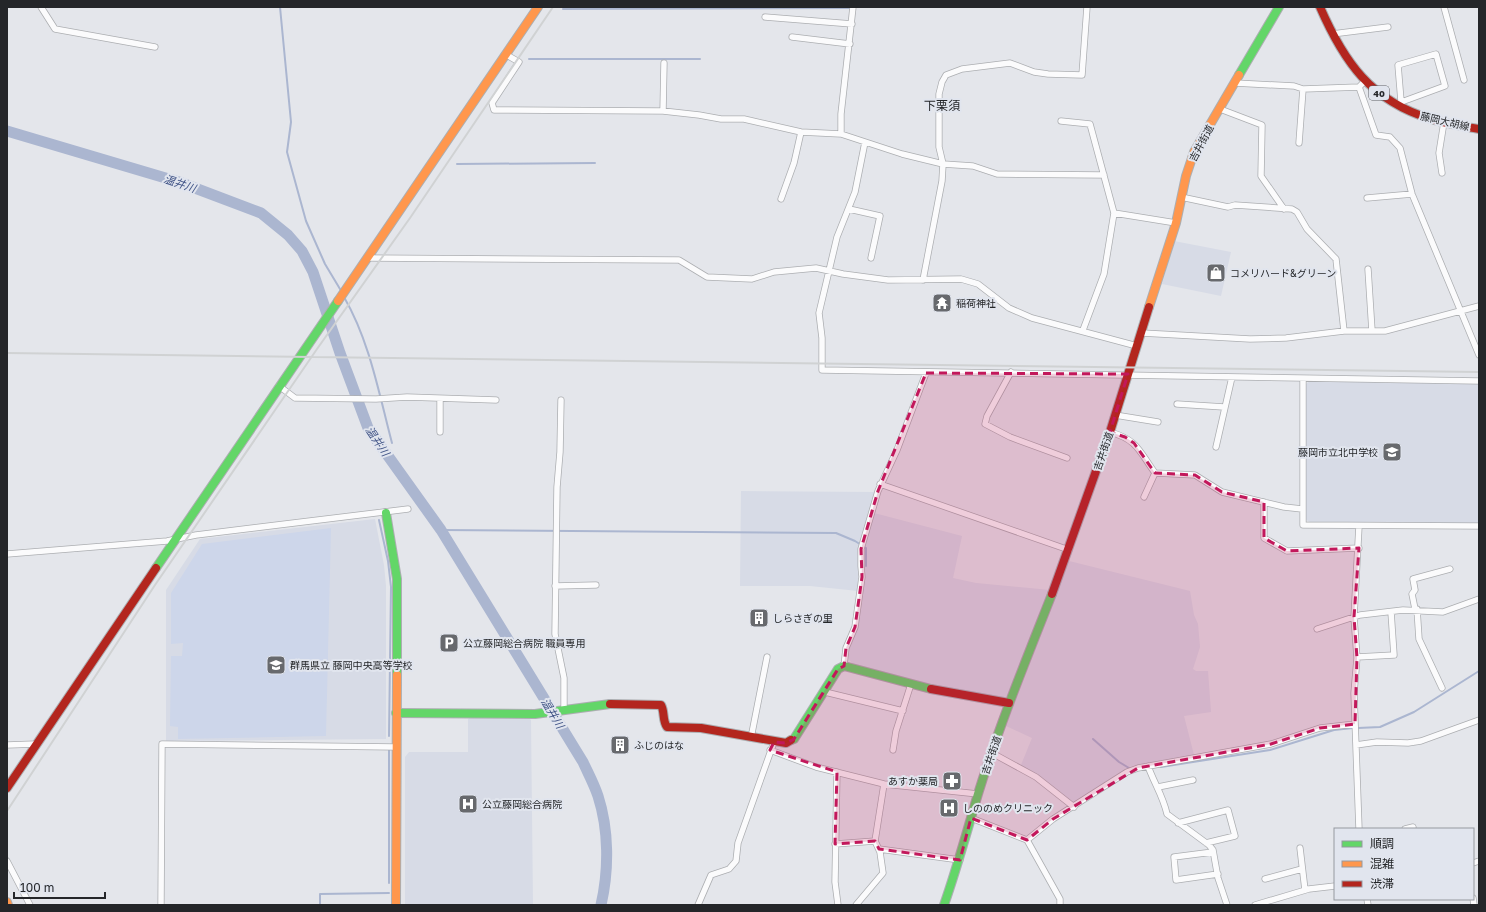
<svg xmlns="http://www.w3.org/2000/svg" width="1486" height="912" font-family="'Golos Text','Noto Sans JP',sans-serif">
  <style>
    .built { fill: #d7dbe6 }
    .green { fill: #cdd6ea }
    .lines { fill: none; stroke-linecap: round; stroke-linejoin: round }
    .stream { stroke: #abb6d0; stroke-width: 2 }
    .river { stroke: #abb6d0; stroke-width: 11 }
    .street-casing { stroke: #acaeb1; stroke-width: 7 }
    .fast-casing { stroke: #acaeb1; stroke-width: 10 }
    .slow-casing { stroke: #acaeb1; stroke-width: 10 }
    .jam-casing { stroke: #acaeb1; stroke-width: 10 }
    .street { stroke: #fbfbfc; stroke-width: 5.5 }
    .fast { stroke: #63d668; stroke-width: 8 }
    .slow { stroke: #ff974d; stroke-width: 8 }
    .jam { stroke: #b3261e; stroke-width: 8 }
    .rail { stroke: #d0d2d3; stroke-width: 2 }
    .marked { fill: #c2185b; fill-opacity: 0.2; stroke: #c2185b; stroke-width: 3; stroke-dasharray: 8 5; stroke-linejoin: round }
    .labels { text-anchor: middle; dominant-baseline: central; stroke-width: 4; stroke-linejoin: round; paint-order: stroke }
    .shield { fill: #e1e5ee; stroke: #5d5f64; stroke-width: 1 }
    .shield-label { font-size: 9px; font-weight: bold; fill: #242629 }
    .street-label { font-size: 10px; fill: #242629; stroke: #e1e5ee }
    .poi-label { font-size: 10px; fill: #242629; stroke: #e1e5ee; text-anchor: start }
    .water-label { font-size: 11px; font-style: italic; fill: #425587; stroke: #e1e5ee }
    .quarter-label { font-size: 12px; fill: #242629; stroke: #e1e5ee }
  </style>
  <rect width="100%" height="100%" fill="#e4e6eb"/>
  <!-- built -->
  <path class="built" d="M1174,241L1231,252L1221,296L1162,284Z
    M1310,381L1479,383V524L1311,523L1305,519L1306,384Z
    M741,491L875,492L859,547L858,591L810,586H740Z
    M874,513L962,536L953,578L976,583L1050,590L1009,695L1002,699L939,688L853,665L849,659L848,650L857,627L865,571L863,565L864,551Z
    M375,519L384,565L386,586V739L166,741V590L200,539Z
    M1069,561L1190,591L1194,615L1198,624L1200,647L1193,669L1196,671H1208L1211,712L1184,716L1194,755L1132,766L1074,805L1037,775L1021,765L1032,738L1006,726Z
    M471,717H528L531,720L533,905H405V757L409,752H468V719Z"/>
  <!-- green -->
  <path class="green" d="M331,528L326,736L178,739V727L170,726L171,656H182L183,643L171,644V593L202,544Z"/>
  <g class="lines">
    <!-- stream -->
    <path class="stream" d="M280,7L291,122L287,152L306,221L325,264L340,289
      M563,9L849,8
      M529,59H700
      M457,164L595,163
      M344,297C370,342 379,394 392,443
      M379,520L388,561L391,587L389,736
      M441,530L836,533L855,541L866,548V566
      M1358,728L1380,727L1414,712L1479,671
      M1093,739L1119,762L1129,768
      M389,749V883
      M1161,767L1270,750L1334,730L1353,728
      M320,905V894L389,893"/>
    <!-- river -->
    <path class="river" d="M7,131L179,182L261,213L288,235L302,251L313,272L340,353L368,428L441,530L583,762C588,773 594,784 598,796C609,830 609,870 601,905"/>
    <!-- street casing -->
    <g class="street-casing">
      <path id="street" d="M41,7L55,29L155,47
        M1444,7L1464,80
        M765,17L852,24
        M1332,34L1388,27
        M792,37L850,44
        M505,54L519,62L492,103L494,110L663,111L699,115L721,119H744L801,132L841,134L902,154L943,164L973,166L997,174L1104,175
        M1365,81L1359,87L1376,135L1390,137L1400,148L1412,194L1479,355
        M1235,83L1294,86L1303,89L1359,87
        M1396,104L1445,86L1436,54L1398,65L1401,101
        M1220,109L1262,125L1261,176L1284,209
        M663,111L664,63
        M1061,121L1090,124L1114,213L1104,274L1083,330
        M841,134V114L853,7
        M865,142L855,192L837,237L819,313L822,338V370L1479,381
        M1299,143L1303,89
        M1442,173L1439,153L1444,122
        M1181,197L1228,207L1235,205L1292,209L1297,212L1307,229L1336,259L1344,331
        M1367,198L1412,194
        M781,199L794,163L801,132
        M849,209L880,216L871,258
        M1114,213L1176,223
        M367,258L679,260L707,277L752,279L774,272L816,268L843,274L888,280L961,279L978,284L1009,308L1032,318L1137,346
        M1368,269L1372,331
        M923,280L942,181L943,164L939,147V94L942,82L946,75L962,69L1010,63L1034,72L1048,74L1082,75L1087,7
        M1142,333L1250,339L1286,338L1344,331H1385L1479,306
        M1011,372L987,416L985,424L1010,437L1067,458
        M1303,379V525L1479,526
        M279,386L295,398L376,399L407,397L496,400
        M561,400L560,452L557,487L555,634L564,678V710
        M1177,404L1224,407
        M1115,415L1158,422
        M440,432V399
        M1110,432C1138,440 1139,451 1155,473L1195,475L1222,492L1284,507L1302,509
        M1216,447L1232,377
        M880,484L1069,550
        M1144,497L1155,473
        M1264,502V538L1287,551L1359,548
        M1359,526L1354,617L1357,658L1354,693L1359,829
        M7,554L167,541L196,535L408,509
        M555,586L596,585
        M1415,609L1412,594L1415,590L1413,579L1450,569
        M1417,609L1419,639L1442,688
        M1317,629L1360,615L1403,610L1443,612L1479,599
        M1357,657L1394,655L1391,612
        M844,666L846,648L855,627L862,577L861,566V549L878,491L897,450L926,373
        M825,692L903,711
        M751,738L767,657
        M7,745L36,744
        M1356,745L1377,742L1408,743L1421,741L1479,720
        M770,750L816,767L884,784L978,794
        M893,750L896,731L911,684
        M992,753L1036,777L1074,807
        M1148,766C1154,783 1163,796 1167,814L1209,845L1213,850L1218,878L1227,905
        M837,772L835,882L838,905
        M1158,787L1193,780
        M971,818L1027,840L1060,899V905
        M1178,823L1228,810L1235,836L1206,843
        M1405,829L1413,827
        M1027,840L1053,819L1127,772L1138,768L1271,744L1320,728L1355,724
        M835,844L875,841
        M1300,848L1305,890
        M879,849L960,860
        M1213,852L1174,857L1176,880L1218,874
        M7,861L30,905
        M1473,863L1479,861
        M1265,879L1302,869
        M1473,898L1474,905
        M1367,899L1368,905
        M161,905L162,744L396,747
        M698,905L711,875L729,869L736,861L738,843L774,742
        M856,905L883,873L880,852L875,841L884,784
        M1255,905L1309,889L1335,886"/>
    </g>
    <!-- fast casing -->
    <g class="fast-casing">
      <path id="fast" d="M1239,75L1279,7
        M386,513L397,579V675
        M156,568L338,301
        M396,713L535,714L610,704
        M791,740L794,739L838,669L844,666L931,689
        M944,905C957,868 967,831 978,794C999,726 1026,660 1052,594"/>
    </g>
    <!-- slow casing -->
    <g class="slow-casing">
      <path id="slow" d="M338,301L538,7
        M1149,307L1176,223L1186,176L1194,152L1239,75
        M7,902L8,905
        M396,905L397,675"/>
    </g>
    <!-- jam casing -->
    <g class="jam-casing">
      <path id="jam" d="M1320,7C1344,62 1371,101 1431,119C1447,124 1463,126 1479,129
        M1052,594L1110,432L1149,307
        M931,689L1009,703
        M610,704L661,705C665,712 662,720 667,727L701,728L786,743L791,740
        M7,788L156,568"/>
    </g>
    <!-- street -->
    <use href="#street" class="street"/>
    <!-- fast -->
    <use href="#fast" class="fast"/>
    <!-- slow -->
    <use href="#slow" class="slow"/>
    <!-- jam -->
    <use href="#jam" class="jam"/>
    <!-- rail -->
    <path class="rail" d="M7,353L1479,372
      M7,811L155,585L317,349L410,218L553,7"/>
  </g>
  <!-- marked area -->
  <path class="marked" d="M926,373L1128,374L1110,432L1125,437L1134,443L1155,473L1195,475L1222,492L1264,502V538L1287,551L1359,548L1354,617L1357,658L1355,724L1320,728L1271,744L1138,768L1053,819L1027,840L971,818L960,860L879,849L875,841L835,844L837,772L770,750L774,742L786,743L794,739L838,669L844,666L846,648L855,627L862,577L861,549L878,491Z"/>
  <!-- icons -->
  <defs>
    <g id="shop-square" transform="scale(1)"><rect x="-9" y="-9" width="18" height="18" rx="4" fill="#67696d" stroke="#e1e5ee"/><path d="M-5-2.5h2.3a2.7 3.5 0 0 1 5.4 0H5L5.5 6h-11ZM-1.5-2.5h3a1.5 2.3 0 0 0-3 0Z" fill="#fff"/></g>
    <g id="temple-square" transform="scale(1)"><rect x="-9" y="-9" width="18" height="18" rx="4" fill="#67696d" stroke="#e1e5ee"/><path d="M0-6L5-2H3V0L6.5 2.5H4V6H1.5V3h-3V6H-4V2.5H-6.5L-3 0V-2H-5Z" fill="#fff"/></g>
    <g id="school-square" transform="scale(1)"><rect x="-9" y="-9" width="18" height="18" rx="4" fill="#67696d" stroke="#e1e5ee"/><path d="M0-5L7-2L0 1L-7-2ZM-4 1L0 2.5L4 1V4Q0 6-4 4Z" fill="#fff"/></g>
    <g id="building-square" transform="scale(1)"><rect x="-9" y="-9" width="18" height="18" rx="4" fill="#67696d" stroke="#e1e5ee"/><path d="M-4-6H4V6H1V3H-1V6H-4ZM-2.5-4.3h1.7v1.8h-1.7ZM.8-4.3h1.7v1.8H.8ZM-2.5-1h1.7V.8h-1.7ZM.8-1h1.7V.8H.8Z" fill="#fff"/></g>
    <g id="parking-square" transform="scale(1)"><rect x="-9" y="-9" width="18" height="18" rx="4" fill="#67696d" stroke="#e1e5ee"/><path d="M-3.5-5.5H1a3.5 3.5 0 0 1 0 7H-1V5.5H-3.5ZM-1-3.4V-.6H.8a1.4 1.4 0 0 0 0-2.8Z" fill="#fff"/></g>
    <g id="pharmacy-square" transform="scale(1)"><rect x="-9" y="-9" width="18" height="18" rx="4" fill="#67696d" stroke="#e1e5ee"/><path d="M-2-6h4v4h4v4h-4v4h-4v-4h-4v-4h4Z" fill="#fff"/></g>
    <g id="hospital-square" transform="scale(1)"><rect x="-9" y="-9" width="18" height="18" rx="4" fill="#67696d" stroke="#e1e5ee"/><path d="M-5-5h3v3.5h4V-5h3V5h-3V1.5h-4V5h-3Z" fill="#fff"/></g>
  </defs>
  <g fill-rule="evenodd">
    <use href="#shop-square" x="1216" y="273"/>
    <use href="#temple-square" x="942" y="303"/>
    <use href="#school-square" x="1392" y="452"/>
    <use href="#building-square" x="759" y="618"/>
    <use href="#parking-square" x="449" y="643"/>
    <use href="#school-square" x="276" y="665"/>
    <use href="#building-square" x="620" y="745"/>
    <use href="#pharmacy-square" x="952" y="781"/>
    <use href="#hospital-square" x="468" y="804"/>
    <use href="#hospital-square" x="949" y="808"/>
  </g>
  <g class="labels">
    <!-- shield labels -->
    <rect class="shield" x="1369" y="86" width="20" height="14" rx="3"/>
    <g class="shield-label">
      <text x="1379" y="93">40</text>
    </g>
    <!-- street labels -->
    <g class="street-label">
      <text transform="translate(1445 121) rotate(13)">藤岡大胡線</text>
      <text transform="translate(1201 143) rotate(-62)">吉井街道</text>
      <text transform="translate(1103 451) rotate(-71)">吉井街道</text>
      <text transform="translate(991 755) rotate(-71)">吉井街道</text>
    </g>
    <!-- poi labels -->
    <g class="poi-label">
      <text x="1230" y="273">コメリハード&amp;グリーン</text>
      <text x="956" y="303">稲荷神社</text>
      <text x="1378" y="452" text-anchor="end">藤岡市立北中学校</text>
      <text x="773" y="618">しらさぎの里</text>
      <text x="463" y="643">公立藤岡総合病院 職員専用</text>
      <text x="290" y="665">群馬県立 藤岡中央高等学校</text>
      <text x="634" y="745">ふじのはな</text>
      <text x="938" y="781" text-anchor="end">あすか薬局</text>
      <text x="482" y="804">公立藤岡総合病院</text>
      <text x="963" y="808">しののめクリニック</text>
    </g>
    <!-- water labels -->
    <g class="water-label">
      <text transform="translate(180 183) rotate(19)">温井川</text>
      <text transform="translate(378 441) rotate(56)">温井川</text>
      <text transform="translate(553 713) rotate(59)">温井川</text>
    </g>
    <!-- quarter labels -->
    <g class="quarter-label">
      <text x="942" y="105">下栗須</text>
    </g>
  </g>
  <!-- border -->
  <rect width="1486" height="912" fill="none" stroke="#242629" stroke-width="16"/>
  <!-- legend -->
  <rect x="1334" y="828" width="140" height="72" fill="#e1e5ee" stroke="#95999f"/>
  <rect x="1342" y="841" width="20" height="6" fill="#63d668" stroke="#95999f"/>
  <text x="1370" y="848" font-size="12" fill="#242629">順調</text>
  <rect x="1342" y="861" width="20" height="6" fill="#ff974d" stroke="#95999f"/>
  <text x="1370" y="868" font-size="12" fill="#242629">混雑</text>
  <rect x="1342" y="881" width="20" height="6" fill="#b3261e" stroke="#95999f"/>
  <text x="1370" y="888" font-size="12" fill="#242629">渋滞</text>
  <!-- scale -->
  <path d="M14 892v6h91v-6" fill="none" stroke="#242629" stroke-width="2"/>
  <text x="20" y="892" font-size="12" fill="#242629" stroke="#e1e5ee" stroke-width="3" paint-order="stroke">100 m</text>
</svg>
